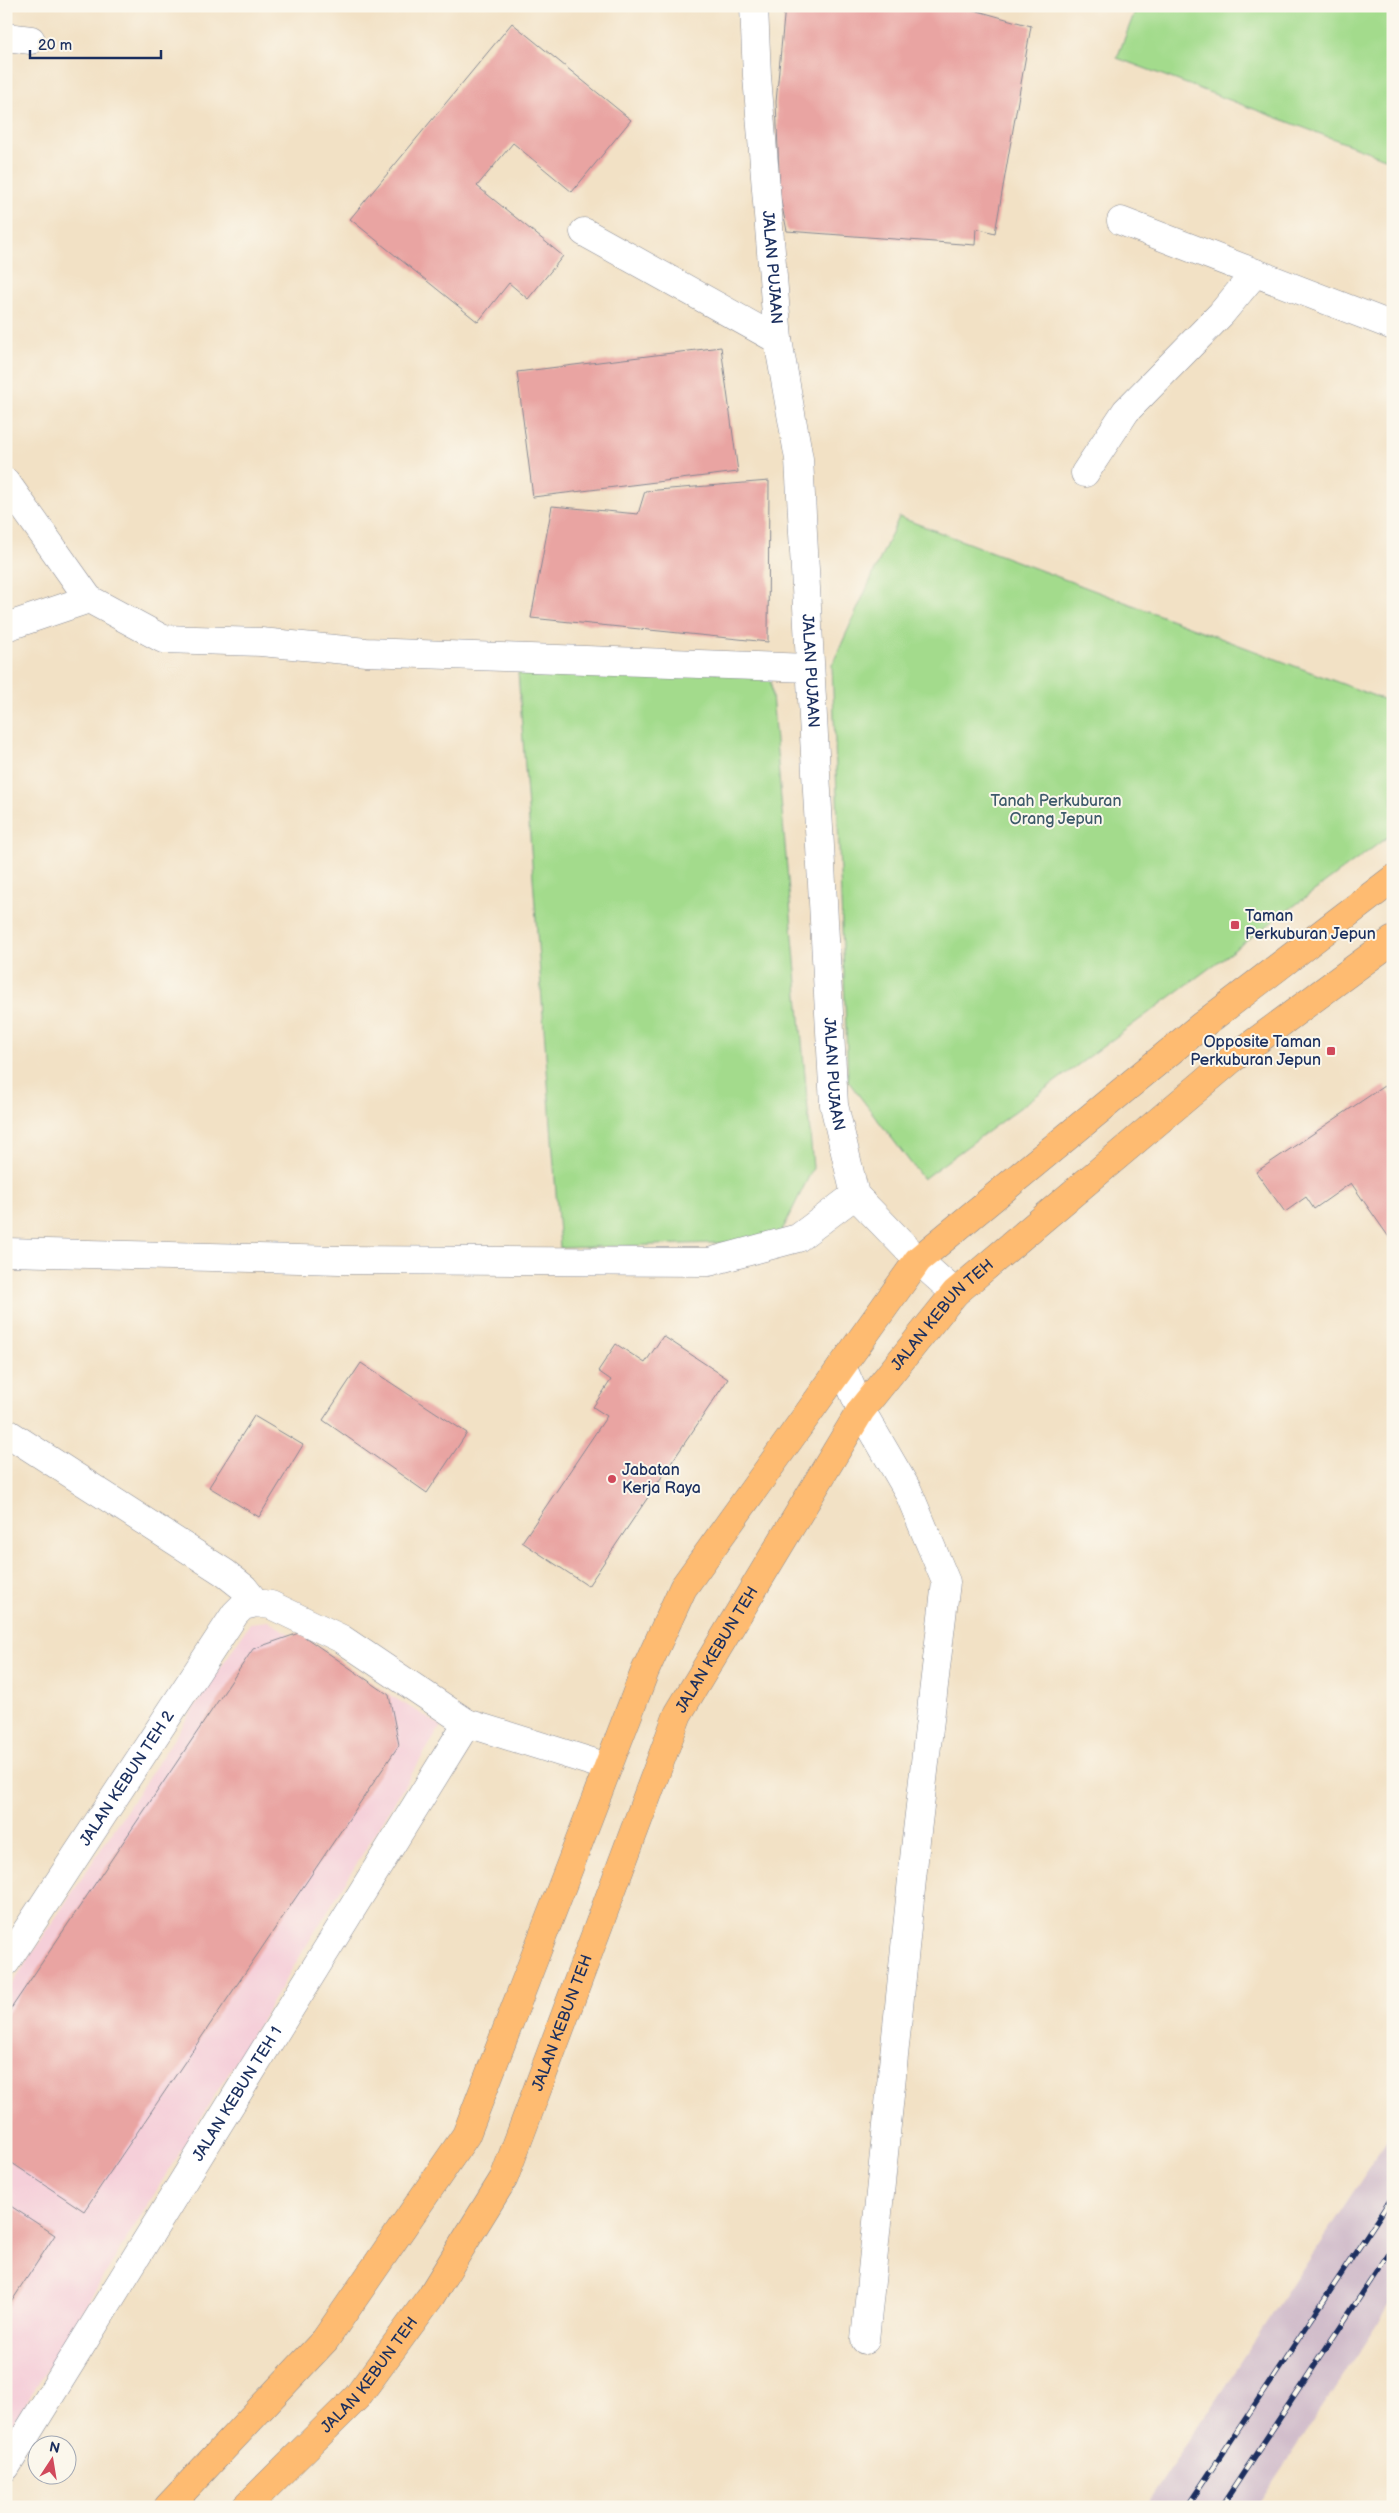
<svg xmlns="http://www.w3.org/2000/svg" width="1399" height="2513" font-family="'Balsamiq Sans',sans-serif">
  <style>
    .built { fill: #f5cfd9 }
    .industrial { fill: #d1bdcb }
    .green { fill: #a3db8c; stroke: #5f8575 }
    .building { fill: #e9a4a2 }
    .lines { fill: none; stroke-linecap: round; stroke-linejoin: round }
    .minor-casing { stroke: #868892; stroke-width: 29 }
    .major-casing { stroke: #868892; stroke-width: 29 }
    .minor { stroke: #fff; stroke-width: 28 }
    .major { stroke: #febb71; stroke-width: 28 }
    .rail-casing { stroke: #1b2f5e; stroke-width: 5.5 }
    .rail { stroke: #fbf7ec; stroke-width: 4; stroke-dasharray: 11; stroke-linecap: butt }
    .poi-dot { fill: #d1495b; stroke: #fbf7ec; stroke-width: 2 }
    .labels { text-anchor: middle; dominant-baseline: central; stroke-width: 4; stroke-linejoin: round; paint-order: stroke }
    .street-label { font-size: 16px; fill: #1b2f5e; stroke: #fbf7ec }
    .park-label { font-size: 16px; fill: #3d5a6a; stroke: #fbf7ec }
    .poi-label { font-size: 16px; fill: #1b2f5e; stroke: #fbf7ec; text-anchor: start }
  </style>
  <rect width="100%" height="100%" fill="#fbf7ec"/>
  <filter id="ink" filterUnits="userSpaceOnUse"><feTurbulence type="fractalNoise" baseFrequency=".02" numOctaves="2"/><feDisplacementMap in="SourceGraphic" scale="10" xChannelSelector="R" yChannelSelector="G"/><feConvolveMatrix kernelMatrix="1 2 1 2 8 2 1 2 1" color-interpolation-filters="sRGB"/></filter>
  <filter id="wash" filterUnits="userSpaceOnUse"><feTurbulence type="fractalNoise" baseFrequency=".0096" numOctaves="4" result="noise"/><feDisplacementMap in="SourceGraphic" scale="20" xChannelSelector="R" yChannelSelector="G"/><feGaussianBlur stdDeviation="1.12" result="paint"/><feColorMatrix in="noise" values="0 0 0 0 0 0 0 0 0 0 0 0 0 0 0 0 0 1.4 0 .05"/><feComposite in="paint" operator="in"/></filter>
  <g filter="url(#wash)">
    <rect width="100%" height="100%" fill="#f2e1c5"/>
    <!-- built -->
    <path class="built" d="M268,1621L441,1726L6,2436V1993L250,1623Z"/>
    <!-- industrial -->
    <path class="industrial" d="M1393,2132V2301L1256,2507H1145Z"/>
    <!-- green -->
    <path class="green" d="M1137,6H1393V161L1117,58Z
      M899,517L1393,703V833L923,1179L848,1081L832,665Z
      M518,672H770L813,1168L777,1241L560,1248Z"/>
    <g id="blocks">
      <!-- building -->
      <path class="building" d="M785,6H960L1031,26L995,233L976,228L975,245L787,231L780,196L776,102Z
        M512,23L631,120L572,192L513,143L477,186L563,256L528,299L509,283L478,322L350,219Z
        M721,347L738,472L533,497L517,372Z
        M769,481L768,642L531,618L552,506L638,514L645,491Z
        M1384,1086L1393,1098V1243L1351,1183L1314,1209L1306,1197L1285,1212L1256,1172Z
        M663,1336L728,1379L588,1586L522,1542L607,1416L593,1407L611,1380L598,1371L616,1344L645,1363Z
        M361,1363L467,1433L427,1493L323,1420Z
        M254,1416L303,1445L259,1517L209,1487Z
        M299,1633L389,1695L399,1745L84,2211L6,2159V2016L253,1649Z
        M6,2203L55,2235L6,2310Z"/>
    </g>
  </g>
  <g filter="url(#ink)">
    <use href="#blocks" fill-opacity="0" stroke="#868892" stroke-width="1"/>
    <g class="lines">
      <!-- minor casing -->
      <g class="minor-casing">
        <g id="minor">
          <path id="s1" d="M754,6L757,76L778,340L799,459L834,1105L855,1195L918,1260L955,1293"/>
          <path d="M6,37L31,40"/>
          <path d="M1121,221L1393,326"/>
          <path d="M584,232L778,340"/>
          <path d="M1085,473L1126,411L1221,314L1255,273"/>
          <path d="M6,482L89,599L163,639L261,642L366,652L809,668"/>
          <path d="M6,627L89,599"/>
          <path d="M6,1252L340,1260L709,1262L798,1238L855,1195"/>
          <path d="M842,1366L861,1410L908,1491L946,1582L916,1840L865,2340"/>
          <path d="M6,1432L225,1573L244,1588L256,1603"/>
          <path id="s2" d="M6,1962L235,1614L243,1606L256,1603L271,1605L342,1639L467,1723L608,1767"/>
          <path id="s3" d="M6,2467L467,1723"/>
        </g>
      </g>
      <!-- major casing -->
      <g class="major-casing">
        <g id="major">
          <path d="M168,2507L325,2340L466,2135L645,1671L683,1588L918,1260L1201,1026L1393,879"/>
          <path id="s4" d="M246,2507L357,2397L431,2296L504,2178L678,1714L861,1410L955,1293L1232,1059L1393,940"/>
        </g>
      </g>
      <!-- minor -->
      <use href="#minor" class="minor"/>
      <!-- major -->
      <use href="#major" class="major"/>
      <!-- rail casing -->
      <g class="rail-casing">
        <path id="rail" d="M1187,2507L1393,2196
          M1221,2507L1393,2247"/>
      </g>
      <!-- rail -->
      <use href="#rail" class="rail"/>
    </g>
  </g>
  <!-- markers -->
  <g class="poi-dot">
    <rect x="1230" y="920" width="10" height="10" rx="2.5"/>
    <rect x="1326" y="1046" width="10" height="10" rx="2.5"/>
    <circle cx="612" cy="1479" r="5"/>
  </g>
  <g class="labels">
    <!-- street labels -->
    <g class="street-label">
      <text stroke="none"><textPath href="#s1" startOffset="262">JALAN PUJAAN</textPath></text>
      <text stroke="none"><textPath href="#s1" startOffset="668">JALAN PUJAAN</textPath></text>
      <text stroke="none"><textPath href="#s1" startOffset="1072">JALAN PUJAAN</textPath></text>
      <text stroke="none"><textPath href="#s4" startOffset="1396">JALAN KEBUN TEH</textPath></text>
      <text stroke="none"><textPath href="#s4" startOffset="991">JALAN KEBUN TEH</textPath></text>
      <text stroke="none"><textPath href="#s2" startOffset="220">JALAN KEBUN TEH 2</textPath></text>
      <text stroke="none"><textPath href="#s4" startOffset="586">JALAN KEBUN TEH</textPath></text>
      <text stroke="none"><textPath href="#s3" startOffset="439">JALAN KEBUN TEH 1</textPath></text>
      <text stroke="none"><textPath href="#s4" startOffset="181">JALAN KEBUN TEH</textPath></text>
    </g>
    <!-- park labels -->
    <g class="park-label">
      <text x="1056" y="801">Tanah Perkuburan<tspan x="1056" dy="18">Orang Jepun</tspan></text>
    </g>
    <!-- poi labels -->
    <g class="poi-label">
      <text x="1245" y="916">Taman<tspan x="1245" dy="18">Perkuburan Jepun</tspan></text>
      <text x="1321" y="1042" text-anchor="end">Opposite Taman<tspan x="1321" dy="18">Perkuburan Jepun</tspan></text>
      <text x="622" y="1470">Jabatan<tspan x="622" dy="18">Kerja Raya</tspan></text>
    </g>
  </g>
  <!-- margin -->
  <rect width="1399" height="2513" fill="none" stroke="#fbf7ec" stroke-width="25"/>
  <!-- north arrow -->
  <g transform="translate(52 2460) rotate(12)"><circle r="24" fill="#fbf7ec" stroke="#a1a7b3"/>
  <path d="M0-4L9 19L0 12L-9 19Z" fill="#d1495b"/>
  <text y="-8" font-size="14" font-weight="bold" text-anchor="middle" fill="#1b2f5e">N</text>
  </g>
  <!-- scale -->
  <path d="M30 50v8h131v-8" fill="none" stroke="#1b2f5e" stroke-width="2.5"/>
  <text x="38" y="50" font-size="15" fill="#1b2f5e" stroke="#fbf7ec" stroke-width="4" paint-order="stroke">20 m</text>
</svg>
